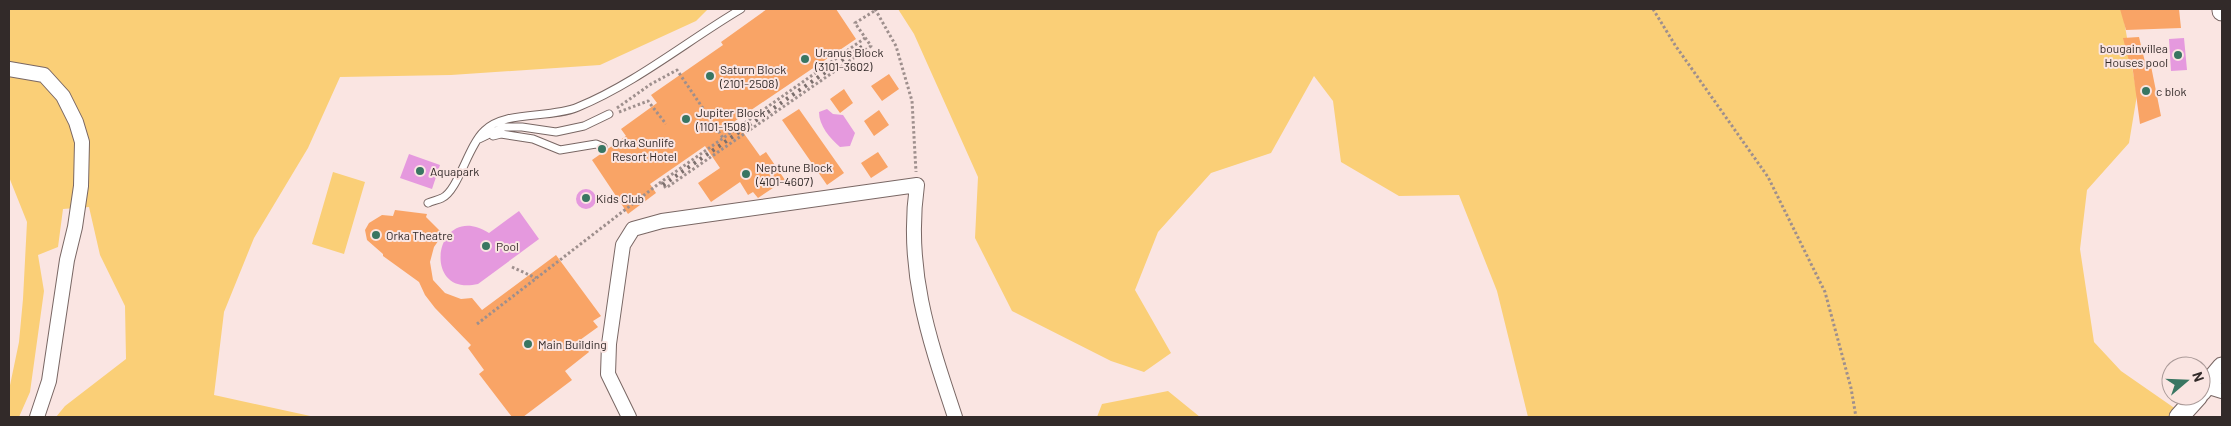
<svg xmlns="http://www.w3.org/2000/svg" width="2231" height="426" font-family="Barlow,sans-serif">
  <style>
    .green { fill: #facf77 }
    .water { fill: #e599de }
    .building { fill: #f9a466 }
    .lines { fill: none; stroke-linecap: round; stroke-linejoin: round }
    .lane-casing { stroke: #796764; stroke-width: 9 }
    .street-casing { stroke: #796764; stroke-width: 16 }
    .secondary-casing { stroke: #796764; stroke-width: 21 }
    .path { stroke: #9e8f8d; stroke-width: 3; stroke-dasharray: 2.5 2.5; stroke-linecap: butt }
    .lane { stroke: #fff; stroke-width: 7 }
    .street { stroke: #fff; stroke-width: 14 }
    .secondary { stroke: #fff; stroke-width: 19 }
    .rail { stroke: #7c6f6d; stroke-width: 4; stroke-dasharray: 2.5 5; stroke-linecap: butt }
    .poi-dot { fill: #397662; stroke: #fae5e2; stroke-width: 2 }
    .labels { text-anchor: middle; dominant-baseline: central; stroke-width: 4; stroke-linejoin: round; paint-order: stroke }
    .poi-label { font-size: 12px; fill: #322a29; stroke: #fae5e2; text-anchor: start }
  </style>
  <rect width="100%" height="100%" fill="#fae5e2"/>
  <!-- green -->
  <path class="green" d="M9,9H708L696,21L600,65L451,75L340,77L308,148L254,238L224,312L214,395L315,417H56L65,406L126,359L125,306L100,255L89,207L63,209L58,247L38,255L44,291L30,392L19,417H9V390L19,342L23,299L27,222L9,177Z
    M898,9H2122L2137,95L2129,143L2087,190L2080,249L2094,342L2121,371L2183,414L2179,417H1528L1497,291L1459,195L1399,196L1341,162L1333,101L1314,76L1271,153L1211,173L1158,232L1135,290L1171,353L1144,372L1111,361L1012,311L975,238L978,177L914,34Z
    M333,172L365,182L344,254L312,244Z
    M1168,391L1200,417H1097L1102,404Z"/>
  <!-- water -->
  <path class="water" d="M2184,38L2187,70L2171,71L2169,39Z
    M827,109L833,114L843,115L855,133L850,146L840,147C830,138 819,126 819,112Z
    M409,154L440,165L432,189L400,178Z
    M576 199a10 10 0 1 1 20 0a10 10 0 1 1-20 0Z
    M519,211L539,239L478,284C419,298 435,199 489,233Z"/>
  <!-- building -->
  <path class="building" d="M767,9H836L856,39L735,121L760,156L766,152L785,180L758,198L753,192L748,195L740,182L711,202L698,183L720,168L705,146L650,184L656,193L628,214L592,160L626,136L621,129L657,103L651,95L723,45L721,42Z
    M2120,9H2179L2181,28L2126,30Z
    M2139,37L2145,62L2150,61L2161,116L2140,124L2132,64L2130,65L2123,38Z
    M889,74L899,89L882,101L871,86Z
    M844,89L853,103L840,113L830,99Z
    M799,109L844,173L827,185L782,120Z
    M879,110L889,125L874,136L864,121Z
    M878,152L888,167L871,178L861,163Z
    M395,210L427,214L426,217L443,234L434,247L430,262L433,280L445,293L461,299L472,298L482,310L556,255L601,316L593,321L598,327L580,340L589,352L565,371L572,380L523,417H512L479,374L484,370L468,348L471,345L435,308L425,295L419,282L383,256V254L367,240L365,230L369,223L382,215L393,216Z"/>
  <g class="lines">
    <!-- lane casing -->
    <g class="lane-casing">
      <path id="lane" d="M493,136L501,134L533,139L560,150L596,144L603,147
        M479,139L504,127H522L556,132L584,126L609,114
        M428,203C432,201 438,200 442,198C458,191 468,146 484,131C505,110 550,119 578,107C636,83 687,41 741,9"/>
    </g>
    <!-- street casing -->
    <g class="street-casing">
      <path id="street" d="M9,69L44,75L63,96L76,122L82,142L81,186L75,227L67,260L49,381L37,417
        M2206,386L2222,391
        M629,417L608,374L609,344L623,245L633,229L662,221L917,185C905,270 929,339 955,417"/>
    </g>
    <!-- secondary casing -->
    <g class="secondary-casing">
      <path id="secondary" d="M2222,9V11
        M2201,392L2222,367
        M2179,417L2198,396"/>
    </g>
    <!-- path -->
    <path class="path" d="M875,9L896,46L912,101L916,172
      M1653,9L1675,45L1768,177L1825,292L1851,388L1856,417
      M617,108L651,84L677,70L723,138
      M619,112L648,101L666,124
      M661,182L666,188L871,46L855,23L876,10
      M512,267L536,278
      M477,324L661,182L865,38"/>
    <!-- lane -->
    <use href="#lane" class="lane"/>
    <!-- street -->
    <use href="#street" class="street"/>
    <!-- secondary -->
    <use href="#secondary" class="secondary"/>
    <!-- rail -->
    <path class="rail" d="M663,185L866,44"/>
  </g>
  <!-- markers -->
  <g class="poi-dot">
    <circle cx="2178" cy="55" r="5"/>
    <circle cx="805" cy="59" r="5"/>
    <circle cx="710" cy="76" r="5"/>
    <circle cx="2146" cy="91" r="5"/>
    <circle cx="686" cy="119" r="5"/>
    <circle cx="602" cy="149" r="5"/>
    <circle cx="420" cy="171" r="5"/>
    <circle cx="746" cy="174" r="5"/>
    <circle cx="586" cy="198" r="5"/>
    <circle cx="376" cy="235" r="5"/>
    <circle cx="486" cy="246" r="5"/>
    <circle cx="528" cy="344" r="5"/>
  </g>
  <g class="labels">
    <!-- poi labels -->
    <g class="poi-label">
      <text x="2168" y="48" text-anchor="end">bougainvillea<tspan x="2168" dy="14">Houses pool</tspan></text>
      <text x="815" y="52">Uranus Block<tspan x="815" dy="14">(3101-3602)</tspan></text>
      <text x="720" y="69">Saturn Block<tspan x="720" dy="14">(2101-2508)</tspan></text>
      <text x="2156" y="91">c blok</text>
      <text x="696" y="112">Jupiter Block<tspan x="696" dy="14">(1101-1508)</tspan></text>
      <text x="612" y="142">Orka Sunlife<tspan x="612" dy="14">Resort Hotel</tspan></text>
      <text x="756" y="167">Neptune Block<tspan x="756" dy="14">(4101-4607)</tspan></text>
      <text x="430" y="171">Aquapark</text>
      <text x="596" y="198">Kids Club</text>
      <text x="386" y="235">Orka Theatre</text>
      <text x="496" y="246">Pool</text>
      <text x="538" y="344">Main Building</text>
    </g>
  </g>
  <!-- border -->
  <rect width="2231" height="426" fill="none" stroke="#322a29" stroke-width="20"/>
  <!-- north arrow -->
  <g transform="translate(2186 381) rotate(71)"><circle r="24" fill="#fae5e2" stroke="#aa9a98"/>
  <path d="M0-4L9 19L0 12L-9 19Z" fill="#397662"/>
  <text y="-8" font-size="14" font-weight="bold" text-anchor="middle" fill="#322a29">N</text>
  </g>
</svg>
